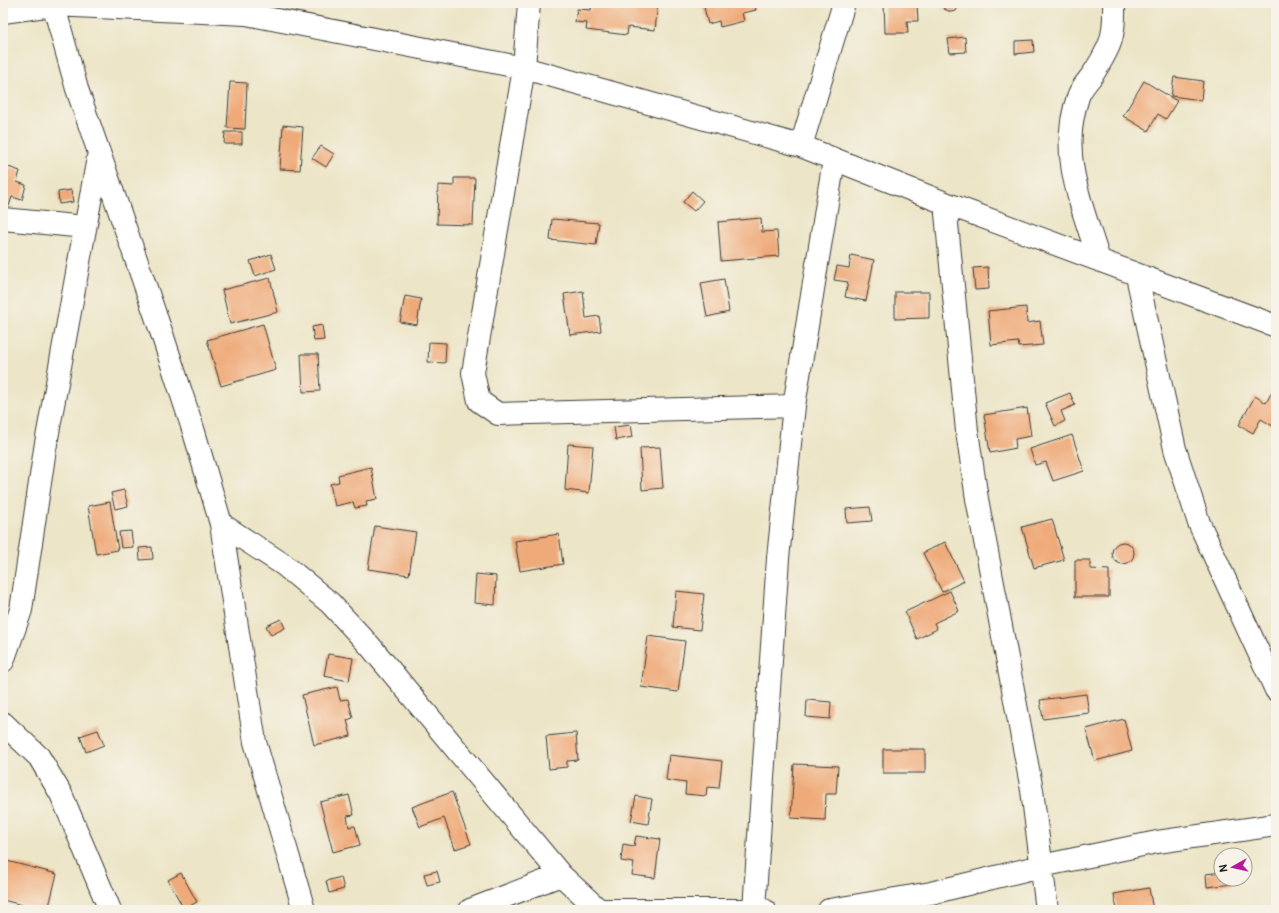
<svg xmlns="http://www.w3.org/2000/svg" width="1279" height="913" font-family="Pangolin,sans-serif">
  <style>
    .building { fill: #efaa79 }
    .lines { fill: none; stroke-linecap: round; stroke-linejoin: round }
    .minor-casing { stroke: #3b3a36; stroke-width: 24 }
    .minor { stroke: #fff; stroke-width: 22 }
  </style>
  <rect width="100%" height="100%" fill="#f7f3e8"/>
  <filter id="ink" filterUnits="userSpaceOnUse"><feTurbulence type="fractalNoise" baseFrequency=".025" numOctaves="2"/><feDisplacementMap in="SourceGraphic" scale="8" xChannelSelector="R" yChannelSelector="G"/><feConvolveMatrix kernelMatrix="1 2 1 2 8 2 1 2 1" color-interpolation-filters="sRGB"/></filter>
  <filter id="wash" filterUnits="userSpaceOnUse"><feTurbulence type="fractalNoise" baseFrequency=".012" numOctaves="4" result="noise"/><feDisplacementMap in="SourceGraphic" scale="16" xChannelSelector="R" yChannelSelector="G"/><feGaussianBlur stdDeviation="0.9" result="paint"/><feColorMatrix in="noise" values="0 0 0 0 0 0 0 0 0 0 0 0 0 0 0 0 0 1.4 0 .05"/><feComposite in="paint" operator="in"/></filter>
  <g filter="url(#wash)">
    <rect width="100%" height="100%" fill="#ece5c7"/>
    <g id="blocks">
      <!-- building -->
      <path class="building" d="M592,3H658L655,30L628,27L627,35L586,30L587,23L575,22L577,9L591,10Z
        M703,3H754L756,10L742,13L744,21L720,27L719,21L708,24Z
        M884,3H917L918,21H907L908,33H885Z
        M942,3H960L956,11L951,12L944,9Z
        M965,37L966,52L950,53L948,39Z
        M1033,40L1034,52L1015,54V41Z
        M1174,77L1203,81L1201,100L1171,96Z
        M1144,81L1177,101L1166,119L1158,114L1148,131L1123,116Z
        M230,82L247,83L245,129L227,128Z
        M283,125L303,127L300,170L280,169Z
        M225,132H242V144H224Z
        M321,146L334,154L326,167L312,158Z
        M3,165L20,171L17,182L26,185L22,200L12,197L9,206L3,204Z
        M454,178H475L473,225L437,224L438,185L454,186Z
        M71,190L73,202L59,204L58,192Z
        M692,191L703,201L694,211L683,202Z
        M761,218L762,232L777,231L779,256L721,261L718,222Z
        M552,219L599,223L596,245L550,240Z
        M271,254L276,269L255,276L250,261Z
        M851,255L874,260L866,301L845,297L848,282L834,280L837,266L849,268Z
        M988,267L989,289L975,290L973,268Z
        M270,278L278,312L230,324L222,290Z
        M724,279L729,312L707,317L701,283Z
        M583,291L586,318L599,316L601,331L570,335L564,294Z
        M895,292H929V318L895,319Z
        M405,296L421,299L417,325L400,322Z
        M1026,307L1027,323L1040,321L1043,345L1019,347L1018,342L991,345L988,311Z
        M263,324L276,370L221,386L207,340Z
        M322,325L324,340L314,341L312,327Z
        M429,342L446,343L445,363L428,362Z
        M301,354H318L320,391L303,392Z
        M1273,390L1276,392V428L1261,419L1253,433L1239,425L1255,396L1266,403Z
        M1070,393L1075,405L1061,411L1065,421L1055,426L1045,403Z
        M1027,408L1031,436L1015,439L1016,448L990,453L984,415Z
        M631,425L633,437L616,440L614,427Z
        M1072,435L1084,471L1053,481L1046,462L1035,465L1030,449Z
        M568,444L593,446L589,493L565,490Z
        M660,447L663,488L642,490L640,448Z
        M371,467L377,499L366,501L367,506L355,508L353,502L335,506L330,484L339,482L338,475Z
        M124,490L128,506L115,509L111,493Z
        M110,502L118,550L96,554L88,506Z
        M870,507L872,521L847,523L846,509Z
        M1052,519L1064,560L1034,568L1022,527Z
        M375,526L416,532L409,575L368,569Z
        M131,531L133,547L121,548L119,532Z
        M559,534L563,564L520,571L515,541Z
        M1112 553a11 11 0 1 1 22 0a11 11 0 1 1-22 0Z
        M945,542L964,581L942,592L923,553Z
        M152,547L153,559L140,560L139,548Z
        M1075,560H1090V569L1109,570V597H1075Z
        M476,574L496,576L495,605L474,603Z
        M676,591L704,594L700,630L673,627Z
        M950,591L959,611L934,623L937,629L917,639L905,612Z
        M281,619L285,628L271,635L266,626Z
        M648,636L685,641L678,692L641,687Z
        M328,654L353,658L349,681L324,676Z
        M337,687L340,700L348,699L353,718L347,720L351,736L314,745L302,695Z
        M1086,694L1089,713L1043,719L1040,700Z
        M807,700L831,702L830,719L806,717Z
        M1124,719L1132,751L1095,761L1086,729Z
        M98,730L104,745L86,752L80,736Z
        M576,733L578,760L567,761V767L549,769L546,736Z
        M883,749H925V773H883Z
        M669,755L722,761L719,788L707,787L706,796L685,794L686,783L666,780Z
        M794,764L838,766L836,794H826L825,820L791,818Z
        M452,792L471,844L455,849L444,818L420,827L412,807Z
        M349,795L354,815L347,816L349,827L355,826L360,845L333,852L320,802Z
        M636,796L652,799L648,824L631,821Z
        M636,836L660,839L655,878L632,875L634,863L621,861L623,844L634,846Z
        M3,860L57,874L48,910H41L3,900Z
        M437,871L440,882L427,885L424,874Z
        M1221,872V879H1232L1233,884L1207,887L1206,874Z
        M181,873L197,902L184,909L168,880Z
        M341,877L344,889L329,893L326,881Z
        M1149,888L1153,910H1117L1114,894Z"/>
    </g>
  </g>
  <g filter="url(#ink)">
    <use href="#blocks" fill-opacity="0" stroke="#3b3a36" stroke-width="1"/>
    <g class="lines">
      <!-- minor casing -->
      <g class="minor-casing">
        <path id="minor" d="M53,3L77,89L163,337L194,432L221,524L255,742L304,910
          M529,3L524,68L473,373L479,401L498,414L794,406
          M3,12L53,5L246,14L524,68L801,146L945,203L1276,326
          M801,146L844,3
          M945,203L967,431L977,499L1032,790L1047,910
          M3,219L85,227
          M1099,260C1082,205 1058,155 1078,97C1080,89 1088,81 1093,74C1111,46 1115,37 1114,3
          M1137,276L1175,449L1199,523L1276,690
          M221,524L284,565L330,603L370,646L561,875
          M3,661L21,610L45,449L99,152
          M3,723L39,757L61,794L110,910
          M754,909L778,558L794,406L834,160
          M470,910L561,875L598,909
          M598,910H764
          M829,910L931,893L1041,866L1157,842L1276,825"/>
      </g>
      <!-- minor -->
      <use href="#minor" class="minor"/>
    </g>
  </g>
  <!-- margin -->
  <rect width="1279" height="913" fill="none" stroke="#f7f3e8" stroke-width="16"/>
  <!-- north arrow -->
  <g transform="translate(1233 867) rotate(262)"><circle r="19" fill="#f7f3e8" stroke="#9f9d96"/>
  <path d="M0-3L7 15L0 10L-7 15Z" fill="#b5179e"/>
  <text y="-6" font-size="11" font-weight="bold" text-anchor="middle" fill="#1c1c1c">N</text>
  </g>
</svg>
